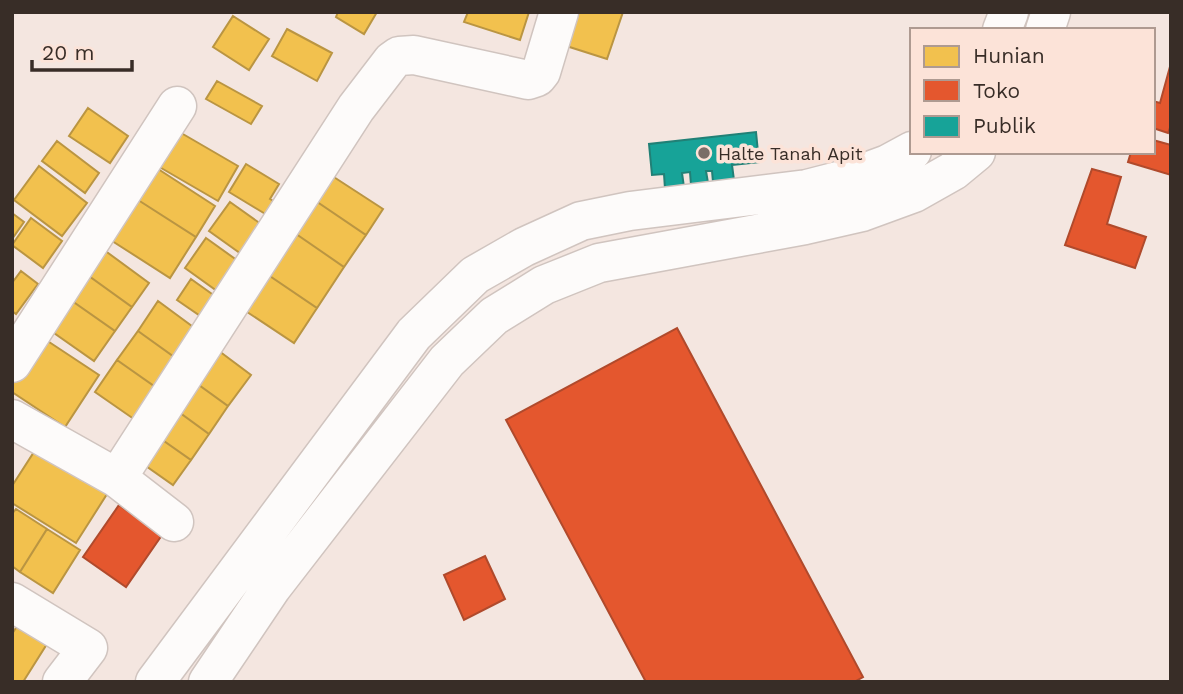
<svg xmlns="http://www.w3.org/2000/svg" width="1183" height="694" font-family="'Work Sans',sans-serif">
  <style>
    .homes { fill: #f2c14e; stroke: #ba9542; stroke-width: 2 }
    .shops { fill: #e4572e; stroke: #b04a2c; stroke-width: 2 }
    .public { fill: #17a398; stroke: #218076; stroke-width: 2 }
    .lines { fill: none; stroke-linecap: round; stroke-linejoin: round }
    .minor-casing { stroke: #d0c4bf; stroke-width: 41 }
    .tertiary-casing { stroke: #d0c4bf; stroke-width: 41 }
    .minor { stroke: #fdfbfa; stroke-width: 38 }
    .tertiary { stroke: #fdfbfa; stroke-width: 38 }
    .poi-dot { fill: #7a6e68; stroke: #fce3d8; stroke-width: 2.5 }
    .labels { text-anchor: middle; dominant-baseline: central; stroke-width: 7; stroke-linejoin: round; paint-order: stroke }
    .poi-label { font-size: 18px; fill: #382d27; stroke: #fce3d8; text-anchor: start }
  </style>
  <rect width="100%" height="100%" fill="#f4e6e0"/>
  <!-- homes -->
  <path class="homes" d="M338,12H377L364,34L336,17Z
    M468,12H529L520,40L464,22Z
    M567,12H623L607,59L557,43Z
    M233,16L269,39L249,70L213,47Z
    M287,29L332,53L317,81L272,56Z
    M217,81L262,106L251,124L206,99Z
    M88,108L128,136L110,163L69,136Z
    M176,130L238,166L218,201L156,165Z
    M57,141L99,173L85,193L42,161Z
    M246,164L279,184L270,199L275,202L267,215L229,192Z
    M39,166L87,203L62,236L14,200Z
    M155,167L215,206L196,237L135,198Z
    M323,170L383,209L366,235L307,195Z
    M307,195L366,235L344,267L286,227Z
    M135,198L196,237L170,278L109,239Z
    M230,202L265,227L244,256L209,231Z
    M12,213L24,222L12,239Z
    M31,218L62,241L43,268L12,245Z
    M286,227L344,267L317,308L258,268Z
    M206,238L245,266L224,296L185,268Z
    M100,247L149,283L132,307L82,271Z
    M258,268L317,308L294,343L235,304Z
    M21,271L38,284L16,314L12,311V283Z
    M82,271L132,307L115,331L65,296Z
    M191,279L226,304L212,324L177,300Z
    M65,296L115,331L94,361L44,326Z
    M158,301L204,335L184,364L138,331Z
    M138,331L184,364L164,393L117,360Z
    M40,336L99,375L65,427L12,392V378Z
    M215,348L251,375L228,406L192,380Z
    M117,360L164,393L141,424L95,392Z
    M192,380L228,406L209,434L172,407Z
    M172,407L209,434L191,460L154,434Z
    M154,434L191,460L173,485L136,459Z
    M43,438L114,483L76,543L12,503V486Z
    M16,509L47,529L20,572L12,566V514Z
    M47,529L80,550L53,593L20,572Z
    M23,617L52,636L23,682H12V634Z"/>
  <!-- shops -->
  <path class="shops" d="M1171,63V125L1168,133L1153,128V101L1160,103Z
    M1153,140L1171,145V175L1128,162L1131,152H1153Z
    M1092,169L1121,177L1107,224L1146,237L1135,268L1065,245Z
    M677,328L863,677L854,682H646L506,420Z
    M119,505L162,535L126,587L83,557Z
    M485,556L505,599L464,620L444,575Z"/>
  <!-- public -->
  <path class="public" d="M756,132L759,162L732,165L734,180L713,182L712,171H706L708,183L691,185L690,172L682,173L684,187L665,189L664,174L652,175L649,144Z"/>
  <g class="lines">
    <!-- minor casing -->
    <g class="minor-casing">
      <path id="minor" d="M12,363L177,106
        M12,419L117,478L174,522
        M117,478L356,108L392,61L399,56L414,55L528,80L537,77L541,72L559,12
        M12,602L88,648L62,682"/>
    </g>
    <!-- tertiary casing -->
    <g class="tertiary-casing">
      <path id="tertiary" d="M1002,30L1009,12
        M1045,30L1051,12
        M155,682L414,334L475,275L524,247L581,221L630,211L807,189L850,178L888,164L912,151
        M208,682L272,587L447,361L494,316L544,285L599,263L805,225L862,212L914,193L953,171L976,152"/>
    </g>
    <!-- minor -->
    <use href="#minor" class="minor"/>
    <!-- tertiary -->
    <use href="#tertiary" class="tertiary"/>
  </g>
  <!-- markers -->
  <circle class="poi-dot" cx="704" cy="153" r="7"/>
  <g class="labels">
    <!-- poi labels -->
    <g class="poi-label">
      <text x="718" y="153">Halte Tanah Apit</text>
    </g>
  </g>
  <!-- border -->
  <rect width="1183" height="694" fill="none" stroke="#382d27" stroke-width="28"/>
  <!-- legend -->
  <rect x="910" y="28" width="245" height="126" fill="#fce3d8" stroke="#ae9a91" stroke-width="2"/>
  <rect x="924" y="46" width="35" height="21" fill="#f2c14e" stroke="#ae9a91" stroke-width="2"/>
  <text x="973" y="63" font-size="21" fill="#382d27">Hunian</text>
  <rect x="924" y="80" width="35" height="21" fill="#e4572e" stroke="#ae9a91" stroke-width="2"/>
  <text x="973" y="98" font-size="21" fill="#382d27">Toko</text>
  <rect x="924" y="116" width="35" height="21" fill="#17a398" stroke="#ae9a91" stroke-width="2"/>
  <text x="973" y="133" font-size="21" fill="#382d27">Publik</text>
  <!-- scale -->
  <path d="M32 60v10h100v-10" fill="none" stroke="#382d27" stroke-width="3.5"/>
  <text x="42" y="60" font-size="21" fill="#382d27" stroke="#fce3d8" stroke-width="5" paint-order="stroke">20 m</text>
</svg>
